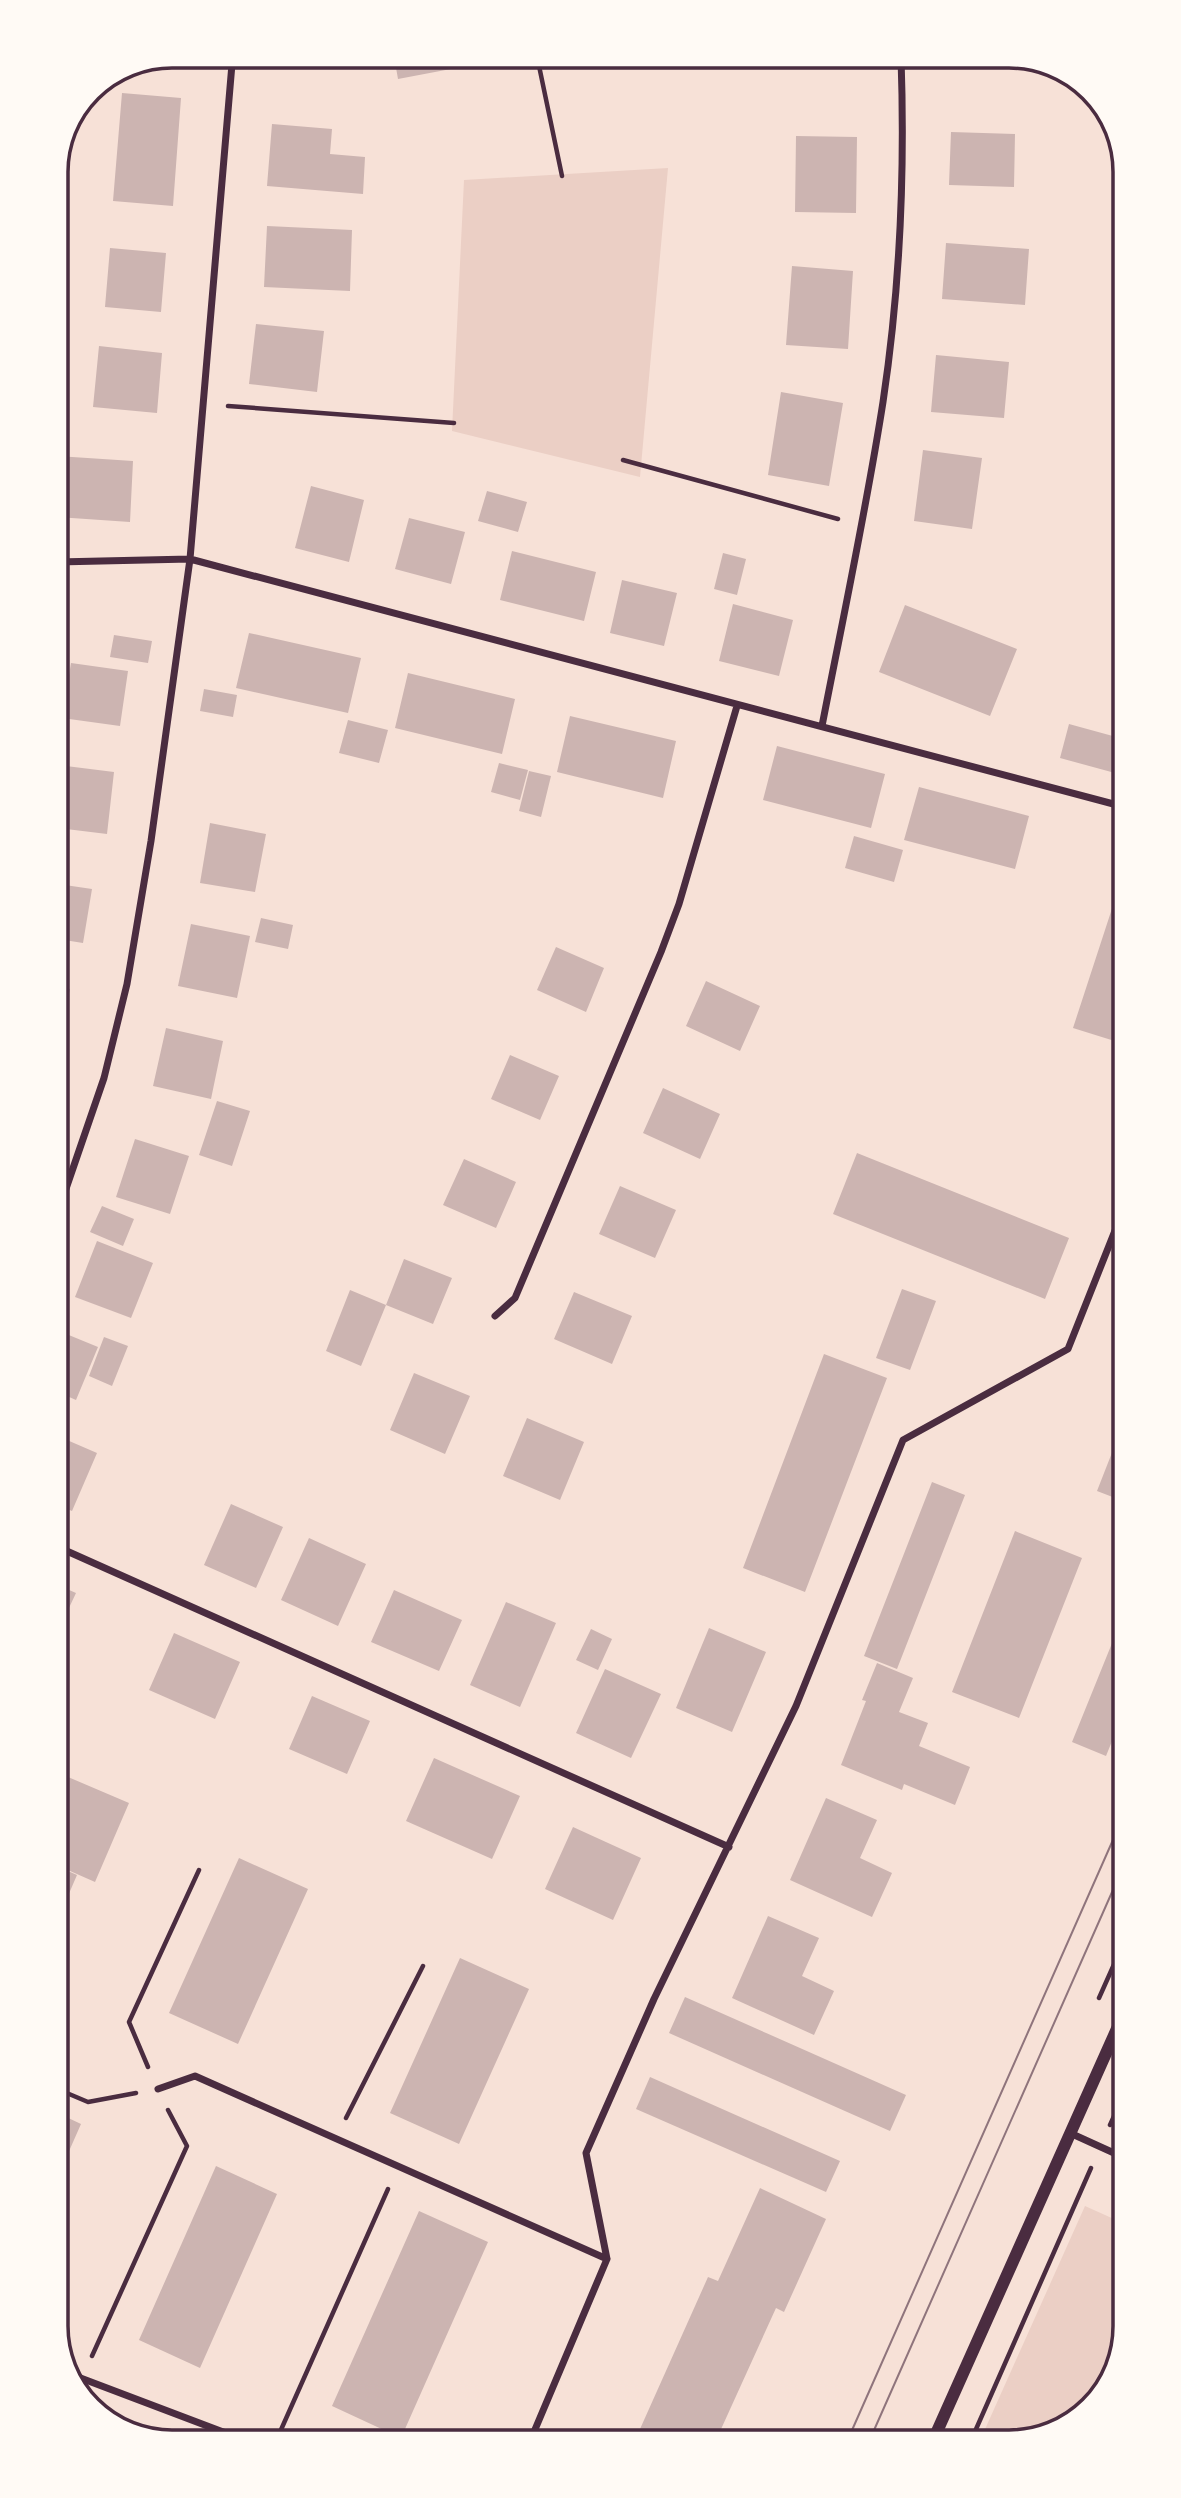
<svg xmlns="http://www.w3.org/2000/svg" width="1181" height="2498" font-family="'Golos Text',sans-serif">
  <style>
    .green { fill: #ebcfc5 }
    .building { fill: #ccb4b1 }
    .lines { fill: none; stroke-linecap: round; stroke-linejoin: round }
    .path { stroke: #4a2c40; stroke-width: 4.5 }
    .minor { stroke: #4a2c40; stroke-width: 7 }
    .tertiary { stroke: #4a2c40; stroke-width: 12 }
    .tram { stroke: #8f747c; stroke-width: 2 }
    .rim { fill: none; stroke: #4a2c40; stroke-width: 3.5 }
  </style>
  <rect width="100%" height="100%" fill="#f7e1d7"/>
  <!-- green -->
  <path class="green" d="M668,168L640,477L452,431L464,180Z
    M1085,2206L1125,2224V2326L1101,2396L1046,2436H982Z"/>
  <!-- building -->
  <path class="building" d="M493,61L398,79L395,62H452Z
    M122,93L181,98L173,206L113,201Z
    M272,124L332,129L330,154L365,157L363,194L267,186Z
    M951,132L1015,134L1014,187L949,185Z
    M796,136L857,137L856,213L795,212Z
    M267,226L352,230L350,291L264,287Z
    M946,243L1029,249L1025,305L942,299Z
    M110,248L166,253L161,312L105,307Z
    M792,266L853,271L848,349L786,345Z
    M256,324L324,331L317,392L249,384Z
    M99,346L162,353L157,413L93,407Z
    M936,355L1009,362L1004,418L931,412Z
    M781,392L843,403L829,486L768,475Z
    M923,450L982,458L972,529L914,521Z
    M57,456L133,461L130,522L57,517Z
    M311,486L364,500L349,562L295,548Z
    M487,491L527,502L518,532L478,521Z
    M409,518L465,532L451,584L395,569Z
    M512,551L596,572L584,621L500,600Z
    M723,553L746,559L737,595L714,589Z
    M622,580L677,593L664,646L610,633Z
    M733,604L793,620L779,676L719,661Z
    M905,605L1017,649L990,716L879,672Z
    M249,633L361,658L348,713L236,688Z
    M114,635L152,641L148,663L110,657Z
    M71,663L128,671L120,726L62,718Z
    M408,673L515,699L502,754L395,728Z
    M204,689L237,695L233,717L200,711Z
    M570,716L676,741L663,798L557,772Z
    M348,720L388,730L379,763L339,753Z
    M1069,724L1120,738L1115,773L1060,758Z
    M777,746L885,774L871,828L763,800Z
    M499,763L528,770L520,800L491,792Z
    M58,765L114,772L107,834L58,828Z
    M529,771L551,776L541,817L519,811Z
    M919,787L1029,816L1015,869L904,840Z
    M210,823L266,834L255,892L200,883Z
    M854,836L903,850L894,882L845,868Z
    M1121,881V1043L1073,1028Z
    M58,884L92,889L83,943L58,939Z
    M261,918L293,925L288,949L255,942Z
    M191,924L250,936L237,998L178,986Z
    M556,947L604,968L586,1012L537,990Z
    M706,981L760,1006L740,1051L686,1026Z
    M59,986L70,989L60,1032H59Z
    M166,1028L223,1041L211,1099L153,1086Z
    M510,1055L559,1076L540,1120L491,1099Z
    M663,1088L720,1114L700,1159L643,1133Z
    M217,1101L250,1111L232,1166L199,1155Z
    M135,1139L189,1156L170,1214L116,1197Z
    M857,1153L1069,1238L1045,1299L833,1214Z
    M464,1159L516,1182L496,1228L443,1205Z
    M620,1186L676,1210L655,1258L599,1234Z
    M102,1206L134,1219L123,1246L90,1232Z
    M97,1241L153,1263L131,1318L75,1297Z
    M404,1259L452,1278L433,1324L386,1305Z
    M902,1289L936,1301L910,1370L876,1358Z
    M350,1290L386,1305L361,1366L326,1351Z
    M574,1292L632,1316L612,1364L554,1339Z
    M59,1331L98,1347L76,1400L60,1393Z
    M104,1337L128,1346L112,1386L89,1376Z
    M824,1354L887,1378L805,1592L743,1568Z
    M414,1373L470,1396L445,1454L390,1430Z
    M527,1418L584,1442L560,1500L503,1476Z
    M1122,1427L1123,1501L1097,1491Z
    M60,1437L97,1453L72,1511L60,1506Z
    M932,1482L965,1495L897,1669L864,1656Z
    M231,1504L283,1527L256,1588L204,1565Z
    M1015,1531L1082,1558L1019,1718L952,1692Z
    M309,1538L366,1564L338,1626L281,1600Z
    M60,1586L76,1593L60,1627Z
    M394,1590L462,1620L439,1671L371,1642Z
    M506,1602L556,1623L520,1707L470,1685Z
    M1123,1616V1714L1106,1756L1072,1742Z
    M709,1628L766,1652L732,1732L676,1708Z
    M591,1629L612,1639L598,1670L576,1660Z
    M174,1633L240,1662L215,1719L149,1690Z
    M877,1663L913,1678L899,1712L928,1723L919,1746L970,1767L955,1805L904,1784L902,1790L841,1765L866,1701L862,1700Z
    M605,1669L661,1694L631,1758L576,1733Z
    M312,1696L370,1721L347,1774L289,1749Z
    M434,1758L520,1796L492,1859L406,1821Z
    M61,1774L129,1803L95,1882L61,1867Z
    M826,1798L877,1820L860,1858L892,1873L872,1917L790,1880Z
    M573,1827L641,1858L613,1920L545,1889Z
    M239,1858L308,1889L238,2044L169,2013Z
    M61,1868L77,1875L61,1912Z
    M768,1916L819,1938L802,1976L834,1991L814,2035L732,1998Z
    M460,1958L529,1989L459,2144L390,2113Z
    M685,1997L906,2095L890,2131L669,2033Z
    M650,2077L840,2161L826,2192L636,2109Z
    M62,2115L81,2124L62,2167Z
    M216,2166L277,2194L200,2368L139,2340Z
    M760,2188L826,2219L784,2312L776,2308L717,2438H636L708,2277L718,2281Z
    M419,2211L488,2242L401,2438L332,2406Z"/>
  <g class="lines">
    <!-- path -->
    <path class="path" d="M538,61L562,176
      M228,406L454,423
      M623,460L838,519
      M1099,1998L1124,1942
      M148,2067L129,2022L199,1870
      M62,2091L88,2102L136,2093
      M346,2118L423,1966
      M1110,2125L1124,2094
      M92,2356L187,2146L168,2110
      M973,2436L1091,2168
      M276,2441L388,2189"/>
    <!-- minor -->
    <path class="minor" d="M57,562L190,559L1121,806
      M822,726C843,618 866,511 883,402C900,289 905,172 901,57
      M59,1209L104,1078L127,984L151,841L190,559L232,64
      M495,1316L515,1298L661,952L679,904L737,706
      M60,1548L729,1847
      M158,2089L195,2076L607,2259
      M1070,2133L1125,2158
      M70,2374L247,2441
      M531,2439L607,2259L586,2153L654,1999L796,1706L903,1440L1068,1349L1122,1213"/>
    <!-- tertiary -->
    <path class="tertiary" d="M935,2436L1124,2013"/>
    <!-- tram -->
    <path class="tram" d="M849,2437L1124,1815
      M871,2437L1124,1865"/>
  </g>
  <!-- crop -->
  <path d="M0 0H1181V2498H0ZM172 68H1009A104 104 0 0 1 1113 172V2326A104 104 0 0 1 1009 2430H172A104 104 0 0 1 68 2326V172A104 104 0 0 1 172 68Z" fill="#fffaf5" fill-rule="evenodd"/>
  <path class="rim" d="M172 68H1009A104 104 0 0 1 1113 172V2326A104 104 0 0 1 1009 2430H172A104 104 0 0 1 68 2326V172A104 104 0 0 1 172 68Z"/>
</svg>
